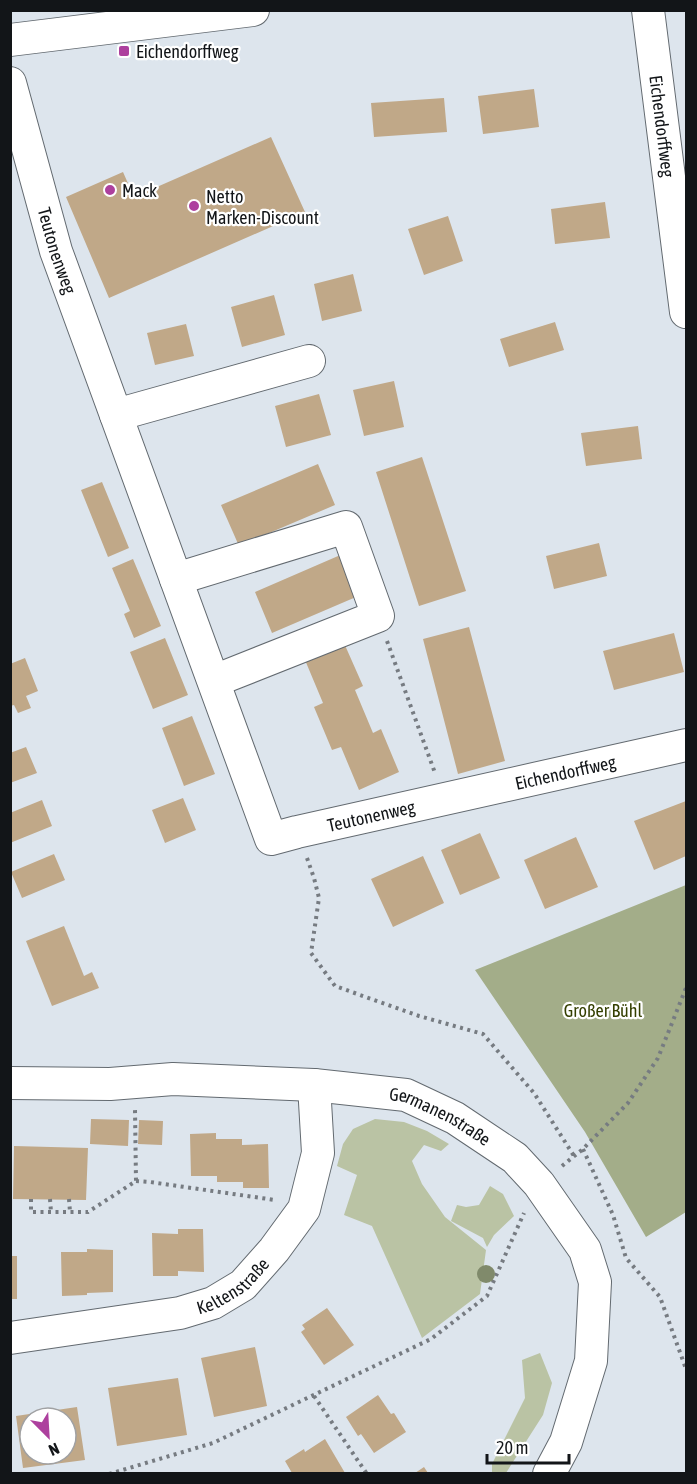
<svg xmlns="http://www.w3.org/2000/svg" width="697" height="1484" font-family="'Asap Condensed',sans-serif">
  <style>
    .green { fill: #bac3a4 }
    .forest { fill: #a3ad89 }
    .building { fill: #c0a888; fill-rule: evenodd }
    .lines { fill: none; stroke-linecap: round; stroke-linejoin: round }
    .minor-casing { stroke: #636a70; stroke-width: 34 }
    .path { stroke: #767b81; stroke-width: 4; stroke-dasharray: 3 4.5; stroke-linecap: butt }
    .minor { stroke: #fff; stroke-width: 32 }
    .tree { fill: #808a6b }
    .poi-dot { fill: #ad409e; stroke: #fff; stroke-width: 2 }
    .labels { text-anchor: middle; dominant-baseline: central; stroke-width: 4.5; stroke-linejoin: round; paint-order: stroke }
    .poi-label { font-size: 18px; fill: #121518; stroke: #fff; text-anchor: start }
    .street-label { font-size: 18px; fill: #121518; stroke: #fff }
    .park-label { font-size: 18px; fill: #343f00; stroke: #fff }
  </style>
  <rect width="100%" height="100%" fill="#dde5ed"/>
  <!-- green -->
  <path class="green" d="M375,1119L404,1122L427,1131L449,1144L441,1151L424,1145L412,1161L422,1184L445,1217L486,1250L480,1294L422,1338L372,1226L344,1215L357,1175L337,1166L343,1144L353,1129Z
    M490,1186L503,1194L514,1216L494,1235L487,1247L483,1238L451,1221L457,1205L466,1207L479,1205Z
    M540,1353L552,1383L543,1415L506,1473H492V1464L525,1398L522,1360Z"/>
  <!-- forest -->
  <path class="forest" d="M686,885V1212L646,1237L585,1132L475,970Z"/>
  <!-- building -->
  <path class="building" d="M534,89L539,127L483,134L478,96Z
    M444,98L447,132L374,137L371,103Z
    M271,137L305,212L109,298L66,197L123,172L134,197Z
    M605,202L610,238L555,244L551,209Z
    M448,216L463,261L424,275L408,229Z
    M353,274L362,311L322,321L314,284Z
    M274,295L285,335L242,347L231,307Z
    M555,322L564,350L509,367L500,339Z
    M186,324L194,356L155,365L147,333Z
    M394,381L404,427L364,436L353,390Z
    M319,394L331,435L286,447L275,406Z
    M638,426L642,459L586,466L581,433Z
    M422,457L466,591L419,606L376,472Z
    M318,464L335,505L239,546L221,505Z
    M102,482L129,548L108,557L81,490Z
    M599,543L607,576L554,589L546,556Z
    M345,553L363,594L272,633L255,592Z
    M133,559L161,626L134,638L124,614L130,611L112,568Z
    M469,627L505,761L458,774L423,639Z
    M674,633L684,672L614,690L603,651Z
    M165,638L188,695L153,709L130,652Z
    M344,643L363,686L355,690L373,733L381,729L399,772L359,790L341,747L332,750L314,707L323,703L305,660Z
    M25,658L38,691L26,696L31,708L18,713L14,705L10,706V664Z
    M192,716L215,774L184,786L162,728Z
    M26,747L37,773L10,783V753Z
    M183,798L196,830L165,843L152,810Z
    M42,800L52,826L10,843V813Z
    M686,801V856L654,870L634,821Z
    M480,833L500,878L460,895L441,850Z
    M576,837L598,887L545,909L524,860Z
    M54,854L65,880L22,898L11,872Z
    M423,856L444,903L393,927L371,879Z
    M64,926L84,976L92,972L99,988L52,1006L26,941Z
    M91,1119L129,1120L128,1146L90,1144Z
    M139,1120L163,1121L162,1145L138,1144Z
    M216,1133V1139H242V1145L268,1144L269,1188H243V1182H217V1176H191L190,1134Z
    M14,1146L88,1148L86,1200L13,1199Z
    M178,1229H203L204,1272L178,1271V1276H153L152,1233L178,1234Z
    M87,1249L113,1250V1292L87,1293V1295L62,1296L61,1252H87Z
    M10,1256H17V1299H10Z
    M327,1308L354,1345L324,1365L301,1332L305,1329L302,1325Z
    M255,1347L267,1406L214,1417L201,1358Z
    M178,1378L187,1435L117,1446L108,1388Z
    M378,1395L391,1414L394,1413L406,1432L374,1453L361,1434L358,1436L346,1417Z
    M77,1407L85,1460L23,1468L16,1416ZM30,1418H66V1454H30Z
    M325,1439L345,1473H292L285,1461L304,1449L305,1452Z
    M424,1467L428,1473H415Z"/>
  <g class="lines">
    <!-- minor casing -->
    <g class="minor-casing">
      <g id="minor">
        <path id="s1" d="M648,10L686,312"/>
        <path d="M10,40L253,10"/>
        <path id="s2" d="M10,83L56,251L271,839L297,832L686,745"/>
        <path d="M116,415L309,361"/>
        <path d="M176,579L346,527L378,616L214,681"/>
        <path id="s3" d="M10,1083L110,1084L173,1079L314,1085L406,1095L455,1118L515,1158L539,1184L585,1250L595,1282L591,1361L566,1442L549,1474"/>
        <path id="s4" d="M10,1338L180,1313L213,1303L243,1285L274,1250L304,1209L318,1153L314,1085"/>
      </g>
    </g>
    <!-- path -->
    <path class="path" d="M387,641L435,773
      M307,858L314,878L319,898L311,953L335,986L419,1016L483,1034L534,1093L574,1156
      M583,1149L613,1215L626,1258L660,1297L686,1369
      M562,1166L583,1149L628,1103L658,1058L686,988
      M136,1181L150,1182L275,1200
      M31,1199V1212H88L136,1181L135,1110
      M50,1199L51,1212
      M69,1199L70,1212
      M314,1396L367,1474
      M109,1474L213,1443L431,1339L487,1296L524,1213"/>
    <!-- minor -->
    <use href="#minor" class="minor"/>
  </g>
  <!-- trees -->
  <circle class="tree" cx="486" cy="1274" r="9"/>
  <!-- markers -->
  <g class="poi-dot">
    <rect x="118" y="45" width="12" height="12" rx="3"/>
    <circle cx="110" cy="190" r="6"/>
    <circle cx="194" cy="206" r="6"/>
  </g>
  <g class="labels">
    <!-- poi labels -->
    <g class="poi-label">
      <text x="136" y="51">Eichendorffweg</text>
      <text x="122" y="190">Mack</text>
      <text x="206" y="196">Netto<tspan x="206" dy="21">Marken-Discount</tspan></text>
    </g>
    <!-- street labels -->
    <g class="street-label">
      <text stroke="none"><textPath href="#s1" startOffset="117">Eichendorffweg</textPath></text>
      <text stroke="none"><textPath href="#s2" startOffset="174">Teutonenweg</textPath></text>
      <text stroke="none"><textPath href="#s2" startOffset="1102">Eichendorffweg</textPath></text>
      <text stroke="none"><textPath href="#s2" startOffset="903">Teutonenweg</textPath></text>
      <text stroke="none"><textPath href="#s3" startOffset="436">Germanenstraße</textPath></text>
      <text stroke="none"><textPath href="#s4" startOffset="232">Keltenstraße</textPath></text>
    </g>
    <!-- park labels -->
    <g class="park-label">
      <text x="603" y="1010">Großer Bühl</text>
    </g>
  </g>
  <!-- border -->
  <rect width="697" height="1484" fill="none" stroke="#121518" stroke-width="24"/>
  <!-- north arrow -->
  <g transform="translate(48 1436) rotate(156)"><circle r="28" fill="#ffffff" stroke="#a0a1a3" stroke-width="1.5"/>
  <path d="M0-4.5L10 22L0 15L-10 22Z" fill="#ad409e"/>
  <text y="-9" font-size="16" font-weight="bold" text-anchor="middle" fill="#121518">N</text>
  </g>
  <!-- scale -->
  <path d="M487 1454v9h82v-9" fill="none" stroke="#121518" stroke-width="3"/>
  <text x="496" y="1454" font-size="18" fill="#121518" stroke="#ffffff" stroke-width="4.5" paint-order="stroke">20 m</text>
</svg>
